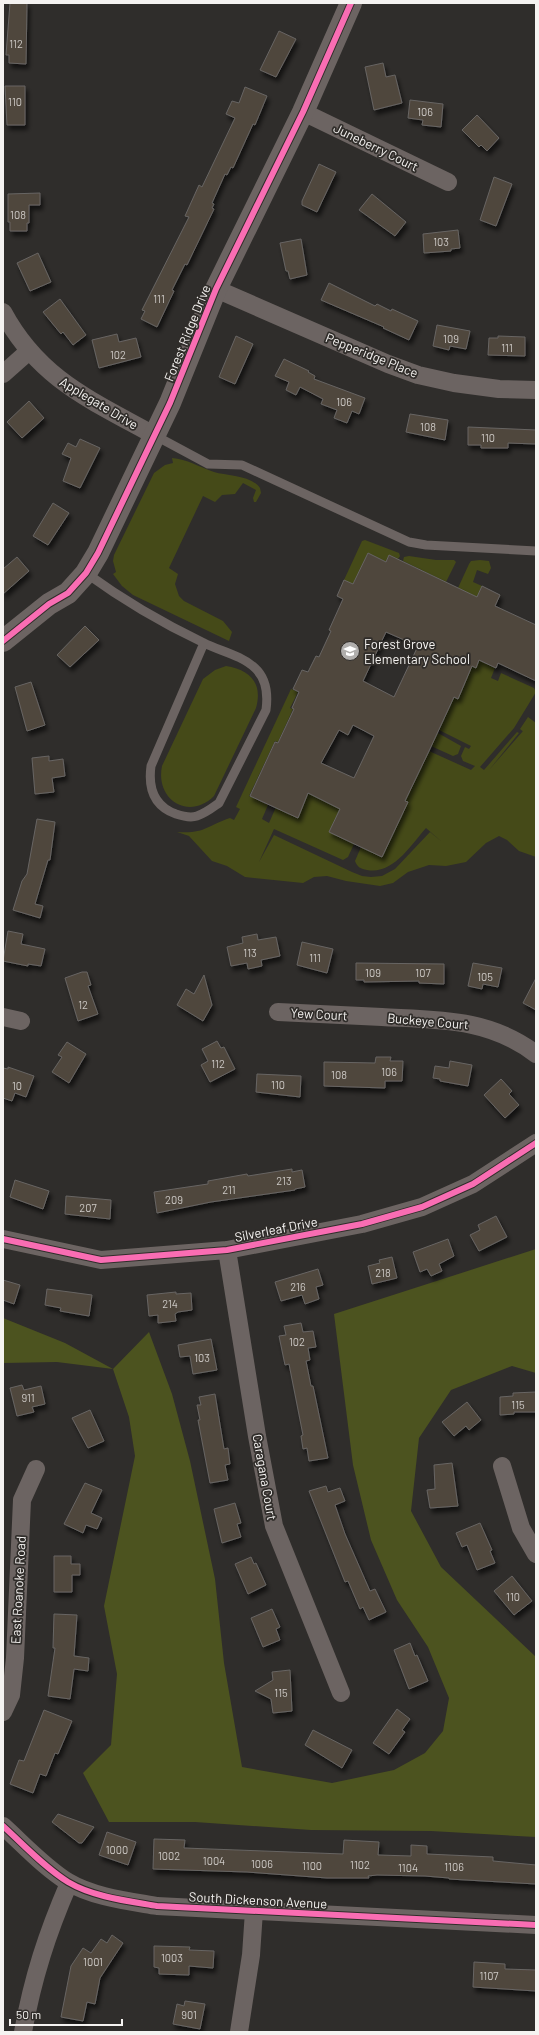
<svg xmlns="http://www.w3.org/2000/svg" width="539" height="2035" font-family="Barlow,sans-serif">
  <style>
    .green { fill: #454a18 }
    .forest { fill: #4c531f }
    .building { fill: #50463d; stroke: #676563; fill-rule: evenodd; filter: url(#shadow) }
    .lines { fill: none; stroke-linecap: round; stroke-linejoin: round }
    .service { stroke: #6c6462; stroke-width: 9 }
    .minor { stroke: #6c6462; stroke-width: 18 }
    .tertiary { stroke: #6c6462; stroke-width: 22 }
    .cycleway-casing { stroke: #302d2a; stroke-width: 8 }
    .cycleway { stroke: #f96db3; stroke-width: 6 }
    .labels { text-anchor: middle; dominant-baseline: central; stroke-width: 3.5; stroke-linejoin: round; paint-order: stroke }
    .number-label { font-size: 11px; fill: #ccc8c4 }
    .street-label { font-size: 13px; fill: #f5f3f1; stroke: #302d2a }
    .poi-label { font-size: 13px; fill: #f5f3f1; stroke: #302d2a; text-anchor: start }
  </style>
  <defs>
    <filter id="shadow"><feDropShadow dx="2.5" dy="4.5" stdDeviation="2" flood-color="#0009"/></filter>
  </defs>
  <rect width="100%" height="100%" fill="#2f2d2b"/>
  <!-- green -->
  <path class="green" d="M172,458C187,459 199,467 214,472C227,476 251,475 260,488L261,493L256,502H254L253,498L256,490L243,483L235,494L222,495L215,502L203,496L169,568L178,574L175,584L179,596L184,601L223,621L232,632L229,641L133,595L122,586L113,574L116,572L113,561L114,555L154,473L165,465L173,463Z
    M365,540L399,553L400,556L398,559L389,555L386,562L368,553L353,584L344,580L362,541Z
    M409,556L436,560H454L456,562L446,582L403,561L404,557Z
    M480,560L489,561L491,568L488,574L477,570L473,582L482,586L477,597L458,588L469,564L471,561Z
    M479,660L495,668L491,678L498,681L501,673L534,688L536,692L514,728L480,767L484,770L517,732L519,733L489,770L523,731L525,733L520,729L528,717L536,723V857L519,851L507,840L499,836L486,843L466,862L446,866L429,865L408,872L393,883L380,886L346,881L327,876L314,877L303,883L245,877L227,866L212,861L189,836L177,832C205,834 206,826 230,818L234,820L240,809L236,807L291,689L298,692L290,708L293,709L278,742L275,741L249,796L268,805L262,819L269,823L276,807L298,818L308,793L340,809L329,832L354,844L348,857L343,860L274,829L259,862L274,835L352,872L362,876L371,877L382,876L395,869L430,832L442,842L426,828C411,845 393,875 367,870C361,869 357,867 355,861L361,847L407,802L405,801L429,751L471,770L475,766L463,761L461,756L465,747L469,749L471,746L439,730L454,697L458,698L472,666L476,668Z
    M226,666C250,670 263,683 256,708L214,796C189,821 155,800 162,766L203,679L215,670Z
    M438,733L461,746L458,754L453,756L431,746Z"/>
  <!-- forest -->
  <path class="forest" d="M536,1249V1373L512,1366L451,1390L419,1438L411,1511L441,1567L536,1657V1837L431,1831L311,1830L195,1822H109L83,1773L111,1745L117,1674L104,1606L135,1456L129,1417L113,1369L57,1362L3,1363V1318L65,1343L113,1369L149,1332L172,1394L190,1461L215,1579L224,1663L242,1767L332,1783L394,1770L425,1753L443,1731L449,1698L428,1647L397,1600L371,1540L353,1465L334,1314Z"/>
  <!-- building -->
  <path class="building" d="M10,3H27L26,64L9,63V55H6Z
    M279,31L296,39L276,77L260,70Z
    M383,63L386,77L395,75L402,103L374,110L365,67Z
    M5,86H25V125H7Z
    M245,87L267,96L255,125L253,124L233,168L231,167L227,175L225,174L212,203L214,204L212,208L214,209L187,265L185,264L172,290L174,291L157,327L141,319L145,311L142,310L189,217L185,216L199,185L202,187L235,118L226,114L232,101L239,103Z
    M410,100L443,104L441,127L422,125L423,120L408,118Z
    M477,115L499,138L487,151L481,145L479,147L462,130Z
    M319,164L336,172L317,212L302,205V201Z
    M494,177L512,184L496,226L480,220Z
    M40,193V205H29V223H27V231H10V222H8V194Z
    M372,194L406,222L395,236L359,210Z
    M458,230L460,248L451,249V251L424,253L423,234Z
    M301,239L307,275L290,279L288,271H286L280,243Z
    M38,253L51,282L30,291L17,263Z
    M329,283L375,306L377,304L391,311L392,309L418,321L409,340L383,328L384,327L321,300Z
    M60,299L86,335L73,345L63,332L61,334L43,312Z
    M437,325L470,331L466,349L450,346L449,350L433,346Z
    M117,334L119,342L136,338L141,357L99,368L92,340Z
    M236,336L253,344L235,384L219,377Z
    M498,336L525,337V356L488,355L489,338H498Z
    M284,359L309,371L308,372L315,376L314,379L365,398L359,414L352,411L347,423L334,418L337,410L321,404L323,399L300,387L296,395L286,390L289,382L275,376Z
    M29,401L44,418L22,438L7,422Z
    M410,414L448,420L445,440L406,432Z
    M468,427L536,430V444L508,443V448H481V445H468Z
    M80,439L100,448L80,488L63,481L71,458L62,454L68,443L76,447Z
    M53,503L69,513L48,545L33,536Z
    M368,553L386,562L389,555L477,597L482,586L500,595L495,606L536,625V681L498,663L496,668L479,660L476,668L472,666L458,699L454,697L429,751L405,801L408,802L382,857L329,832L340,809L308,793L298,818L250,796L275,742L278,743L294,709L292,708L299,692L293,689L302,670L308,672L316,656L319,657L331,631L329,630L343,599L337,596L344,580L353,584ZM386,632L418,646L394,697L363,681ZM353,725L374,736L354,778L321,763L339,730L348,735Z
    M17,557L29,571L3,594V569Z
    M85,626L99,640L70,667L57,655Z
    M31,682L45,725L27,731L15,687Z
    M49,756V761L63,759L65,776L52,778L54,792L35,794L32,758Z
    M37,819L55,822L50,860H48L35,904L43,906L40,918L13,910L22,881L27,874Z
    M8,931L23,934L21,944L45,949L41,966L28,964V966L3,961Z
    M257,934L258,940L276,937L280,956L261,960L262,966L248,969L247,963L231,966L227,947L243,943L242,937Z
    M302,942L333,949L327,973L297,965Z
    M356,963L444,964V984L419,983V981L364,982V980H356Z
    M473,963L502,968L498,987L483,984L482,989L468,986Z
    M82,972H87L91,985L88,986L98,1014L78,1021L65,978Z
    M204,975L212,1005L203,1021L177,1005L186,989L194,994Z
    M536,978V1010L523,1003Z
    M217,1041L221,1048L224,1047L235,1069L210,1082L201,1065L208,1061L202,1049Z
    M67,1042L86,1054L69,1083L52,1072L62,1057L58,1055Z
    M376,1057H391L390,1061H403L402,1081H385V1088L324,1086V1062L375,1063Z
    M450,1061L472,1065L468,1086L440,1081V1079L433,1078L435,1066L449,1068Z
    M8,1067L34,1076L26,1097L15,1093L12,1101L3,1098V1068L8,1069Z
    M257,1074L301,1076L300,1097L256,1092Z
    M501,1079L512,1091L509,1094L519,1105L505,1118L484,1095Z
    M292,1169V1172L302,1170L305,1187L295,1189V1190L211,1202L157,1213L154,1192L208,1184V1181L247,1174L248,1176Z
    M15,1180L49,1191L43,1209L10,1197Z
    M66,1196L111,1200L110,1219L65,1214Z
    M496,1216L507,1237L479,1251L470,1235L480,1230L478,1225Z
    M448,1239L454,1256L439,1264L442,1271L431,1276L427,1269L420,1272L413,1252Z
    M392,1257L397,1278L372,1284L368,1266L380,1263L379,1260Z
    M318,1269L323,1285L316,1287L319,1299L305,1304L302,1295L281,1301L275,1282Z
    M3,1280L20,1285L14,1304L3,1300Z
    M47,1289L92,1295L89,1316L60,1311L61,1308L45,1305Z
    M176,1292V1294L191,1293L192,1310L178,1312L175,1314L176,1321L158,1323V1315L149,1316L147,1295Z
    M301,1323L303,1332L313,1331L316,1347L308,1348L310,1360L306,1361L311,1386H313L328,1458L309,1461L307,1448L303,1449L301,1436L303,1435L289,1364L285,1365L279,1336L286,1335L284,1326Z
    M211,1339L217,1370L193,1374L190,1356L180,1357L178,1345Z
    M22,1385L24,1390L41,1386L45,1404L32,1407L34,1412L17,1416L10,1388Z
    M536,1392V1412H514V1414L500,1415V1397L513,1396V1393Z
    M215,1394L224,1449L228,1448L230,1464L225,1465L228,1480L210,1483L198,1420H200L197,1405H201L199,1397Z
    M467,1402L481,1420L469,1430L466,1426L454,1436L442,1422Z
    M90,1410L104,1441L88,1448L72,1418Z
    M452,1463L458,1506L430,1508L427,1490L435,1489L434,1465Z
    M85,1483L102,1490L91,1513L102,1518L97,1529L86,1525L83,1533L64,1524Z
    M326,1486L328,1492L340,1488L345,1501L335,1505L345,1534L370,1591L375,1589L386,1612L369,1620L363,1607L360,1609L348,1581L345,1582L309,1491Z
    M235,1503L241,1523L237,1524L241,1537L222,1543L214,1509Z
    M480,1523L492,1550L490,1551L495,1563L477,1570L467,1545L462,1547L456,1533Z
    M54,1556H71V1564H80V1575H72V1592H54Z
    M251,1557L254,1564L256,1563L266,1585L248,1594L235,1564Z
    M512,1576L532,1601L514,1615L494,1591Z
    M272,1609L280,1627L276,1629L280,1640L263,1647L251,1618Z
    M54,1614L77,1615L74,1656L89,1658L88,1671L74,1669L70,1699L48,1696L55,1648H53Z
    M410,1643L415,1656L417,1655L428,1681L409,1689L394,1650Z
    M290,1670L292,1711L273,1713L271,1699L255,1691L273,1680L272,1672Z
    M397,1709L410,1719L402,1730L405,1732L389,1754L373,1743Z
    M44,1710L72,1721L58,1754L55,1753L46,1776L40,1774L33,1793L10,1784L19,1760L24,1761Z
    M313,1730L352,1750L342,1768L305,1745Z
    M58,1814L94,1827L82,1843H79L52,1822Z
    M107,1832L136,1842L128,1865L99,1855Z
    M154,1839L185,1840L184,1848L343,1854L344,1840L379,1842L378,1855L411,1856V1845L427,1846V1854L493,1857V1861L536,1865V1884L449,1879V1878L425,1876L377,1875L368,1876L369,1878H327L247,1872L153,1869Z
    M112,1935L123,1943L100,1978L95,2004L87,2002L83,2021L61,2017L71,1966L83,1948L91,1953L101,1939L107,1943Z
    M154,1946L190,1947L189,1950L214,1951L213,1968L189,1966V1975L159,1974V1968L154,1967Z
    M474,1962L505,1964V1969L536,1970V1991L473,1987Z
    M185,2001L205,2004L200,2029L173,2024L177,2004L184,2006Z"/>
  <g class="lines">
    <!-- service -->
    <path class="service" d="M154,435L208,464L242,465L409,542L426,545L536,551
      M86,573C123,600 162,623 204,643C220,651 241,655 255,668C267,679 268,695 266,710L219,803C212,808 206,813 197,816C191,818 182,816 176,814C154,806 148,788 151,766L204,643"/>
    <!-- minor -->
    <path class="minor" d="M303,112L448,182
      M216,289L388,364L418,375L454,383L499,389L536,390
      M3,312C39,379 91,400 154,435
      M3,374L29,351
      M278,1012C313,1014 347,1015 382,1017C438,1020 489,1018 536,1054
      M3,1017L21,1021
      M3,1239L101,1260L227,1250L362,1224L422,1207L473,1184L536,1143
      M227,1250L257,1436L274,1526L341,1693
      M502,1466L521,1528L536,1554
      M3,1712L11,1695L15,1658L22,1500L36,1469
      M3,1826C24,1845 44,1867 68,1882C93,1897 128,1901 157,1906L536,1925
      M23,2032C33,1977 47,1934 69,1883
      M239,2032L251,1955L254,1911"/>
    <!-- tertiary -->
    <path class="tertiary" d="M3,641L49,604L68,593L86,573L98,553L170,403L216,289L303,112L351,3"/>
    <!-- cycleway casing -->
    <g class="cycleway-casing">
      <path id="cycleway" d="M3,641L49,604L68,593L86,573L98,553L170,403L216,289L303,112L351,3
        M3,1239L101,1260L227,1250L362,1224L422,1207L473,1184L536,1143
        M3,1826C24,1845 44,1867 68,1882C93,1897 128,1901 157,1906L536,1925"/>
    </g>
    <!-- cycleway -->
    <use href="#cycleway" class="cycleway"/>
  </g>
  <!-- icons -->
  <defs>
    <g id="school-disc" transform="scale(1)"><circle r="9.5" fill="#b0aeac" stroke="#302d2a"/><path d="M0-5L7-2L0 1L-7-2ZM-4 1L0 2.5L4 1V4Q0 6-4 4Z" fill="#fff"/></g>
  </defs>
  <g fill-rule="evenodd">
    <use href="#school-disc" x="350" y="651"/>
  </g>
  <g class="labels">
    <!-- number labels -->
    <g class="number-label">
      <text x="16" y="43">112</text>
      <text x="15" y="101">110</text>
      <text x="425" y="111">106</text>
      <text x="18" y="214">108</text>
      <text x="441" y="241">103</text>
      <text x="159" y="298">111</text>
      <text x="451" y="338">109</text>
      <text x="507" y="347">111</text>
      <text x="118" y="354">102</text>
      <text x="344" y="401">106</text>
      <text x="428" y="426">108</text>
      <text x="488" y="437">110</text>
      <text x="250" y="952">113</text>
      <text x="315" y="957">111</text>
      <text x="373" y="972">109</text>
      <text x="423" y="972">107</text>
      <text x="485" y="976">105</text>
      <text x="83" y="1004">12</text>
      <text x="218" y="1063">112</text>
      <text x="389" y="1071">106</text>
      <text x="339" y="1074">108</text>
      <text x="278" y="1084">110</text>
      <text x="17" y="1085">10</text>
      <text x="284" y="1180">213</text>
      <text x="229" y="1189">211</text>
      <text x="174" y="1199">209</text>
      <text x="88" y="1207">207</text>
      <text x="383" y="1272">218</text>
      <text x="298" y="1286">216</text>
      <text x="170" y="1303">214</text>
      <text x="297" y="1341">102</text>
      <text x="202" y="1357">103</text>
      <text x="28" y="1397">911</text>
      <text x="518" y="1404">115</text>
      <text x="513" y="1596">110</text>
      <text x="281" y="1692">115</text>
      <text x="117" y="1849">1000</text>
      <text x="169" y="1855">1002</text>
      <text x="214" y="1860">1004</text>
      <text x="262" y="1863">1006</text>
      <text x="360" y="1864">1102</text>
      <text x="312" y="1865">1100</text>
      <text x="454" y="1866">1106</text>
      <text x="408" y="1867">1104</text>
      <text x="172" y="1957">1003</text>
      <text x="93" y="1961">1001</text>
      <text x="489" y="1975">1107</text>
      <text x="189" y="2014">901</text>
    </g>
    <!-- street labels -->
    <g class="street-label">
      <text transform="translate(376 147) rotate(26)">Juneberry Court</text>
      <text transform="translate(187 333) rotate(-68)">Forest Ridge Drive</text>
      <text transform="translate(372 355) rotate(22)">Pepperidge Place</text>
      <text transform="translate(99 403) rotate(31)">Applegate Drive</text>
      <text transform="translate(319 1014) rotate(3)">Yew Court</text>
      <text transform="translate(428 1021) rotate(5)">Buckeye Court</text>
      <text transform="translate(276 1229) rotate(-11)">Silverleaf Drive</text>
      <text transform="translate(265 1477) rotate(80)">Caragana Court</text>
      <text transform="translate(18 1590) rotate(-87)">East Roanoke Road</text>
      <text transform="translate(258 1900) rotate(3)">South Dickenson Avenue</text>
    </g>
    <!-- poi labels -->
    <g class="poi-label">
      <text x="364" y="644">Forest Grove<tspan x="364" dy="15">Elementary School</tspan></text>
    </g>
  </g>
  <!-- border -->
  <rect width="539" height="2035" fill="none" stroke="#f5f3f1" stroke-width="8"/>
  <!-- scale -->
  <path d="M10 2019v6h112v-6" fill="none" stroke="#f5f3f1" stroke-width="2"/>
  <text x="16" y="2019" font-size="12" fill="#f5f3f1" stroke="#302d2a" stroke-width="3" paint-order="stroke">50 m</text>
</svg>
